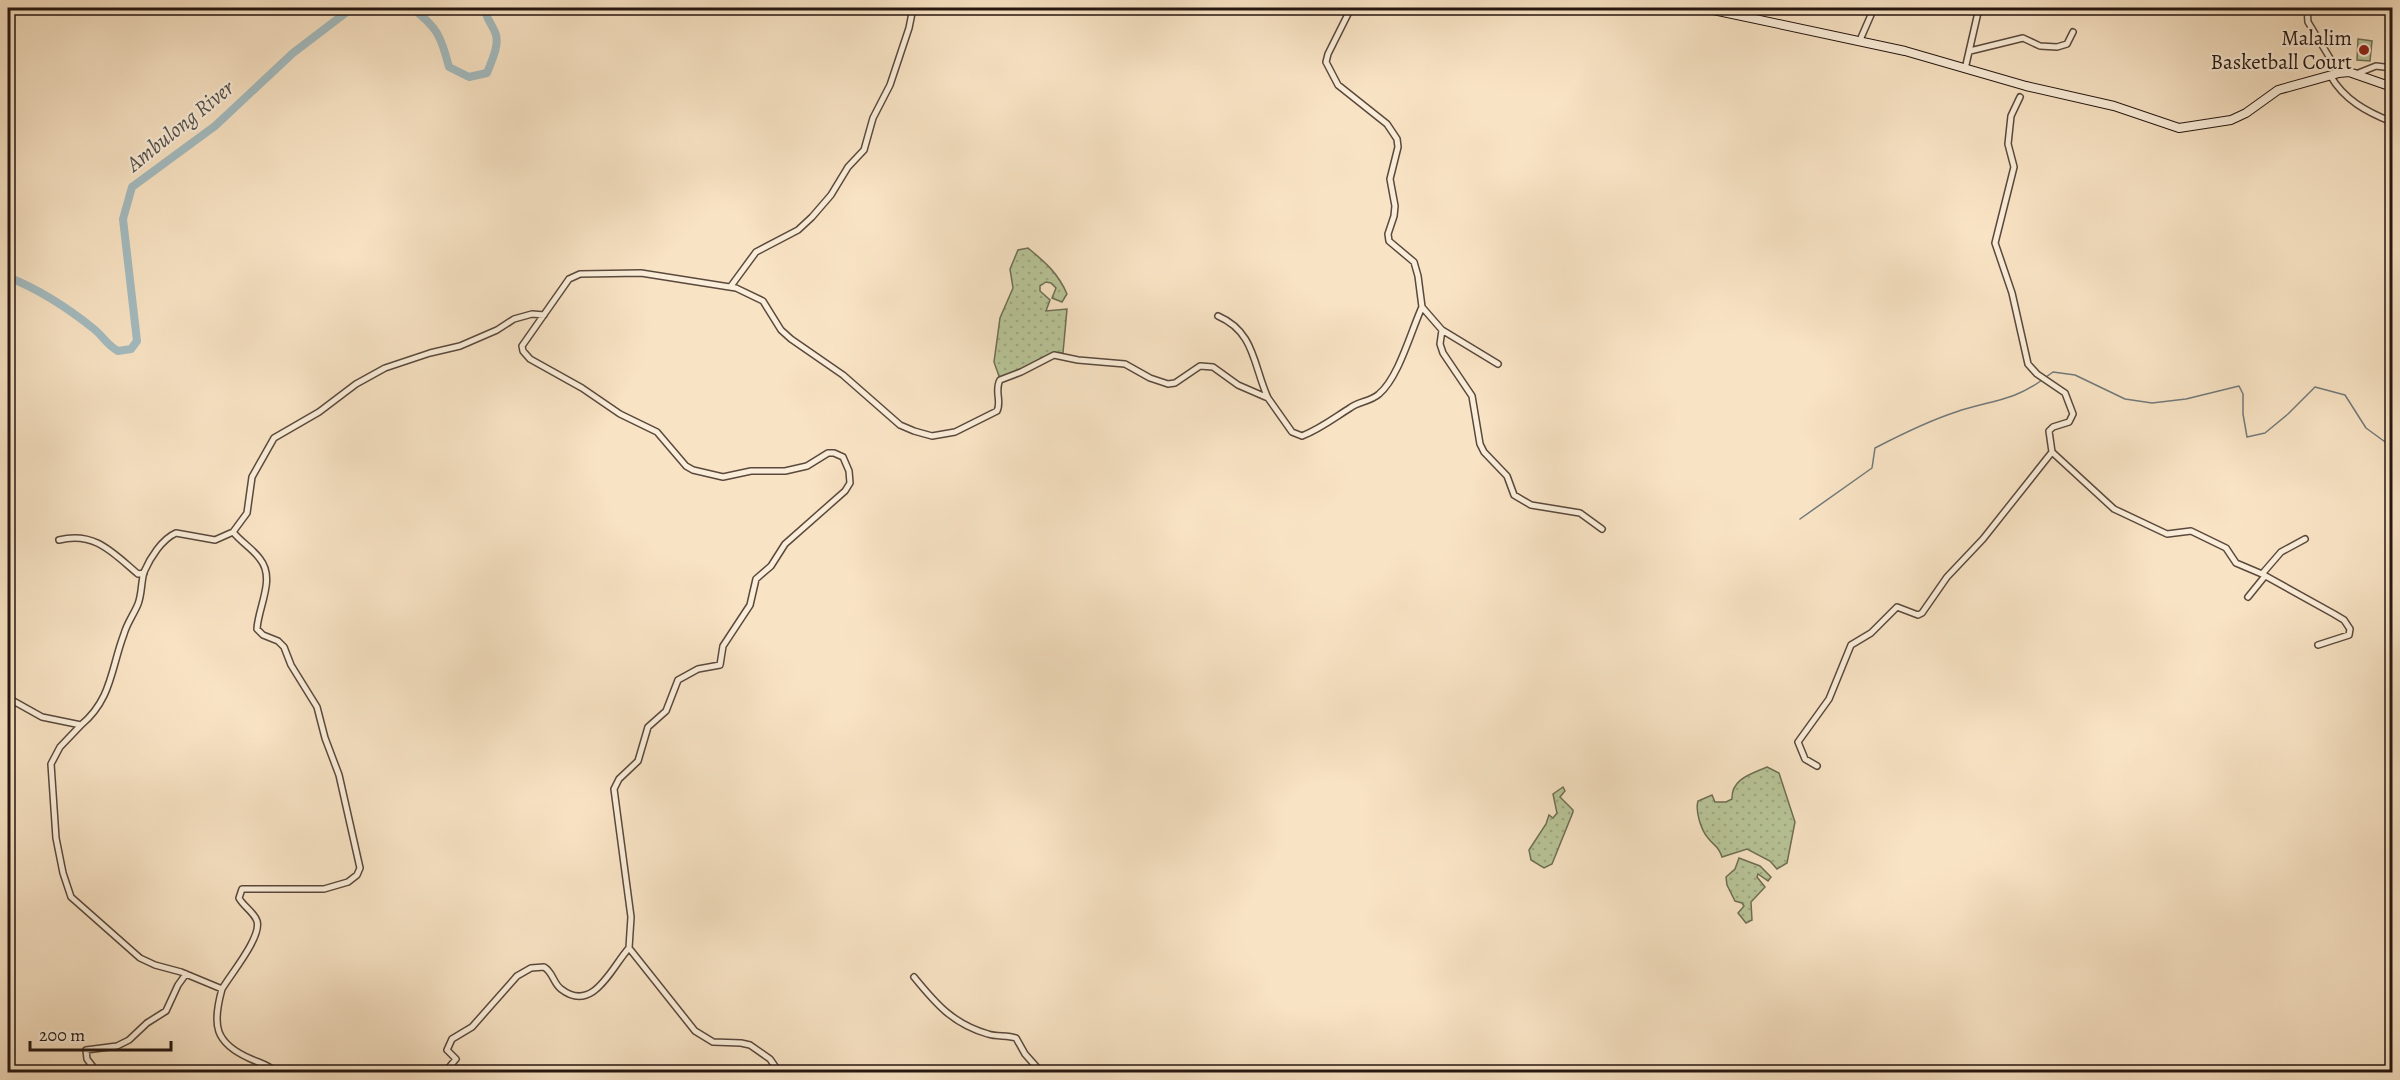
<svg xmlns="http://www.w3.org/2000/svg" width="2400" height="1080" font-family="Alegreya,serif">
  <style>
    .grass { fill: url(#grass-dots); stroke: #6e6e54; stroke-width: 1.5 }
    .pitch { fill: #b8c598; stroke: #6e6e54; stroke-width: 1.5 }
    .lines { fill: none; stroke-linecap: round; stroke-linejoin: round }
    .stream { stroke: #71797a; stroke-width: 1.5 }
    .river { stroke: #a3bbc0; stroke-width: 8 }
    .street-casing { stroke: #5a493d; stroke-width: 8 }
    .secondary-casing { stroke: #251610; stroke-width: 10 }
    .street { stroke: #faedd9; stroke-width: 5 }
    .secondary { stroke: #faedd9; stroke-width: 8 }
    .poi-dot { fill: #8f2418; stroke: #faedd9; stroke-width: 2 }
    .labels { text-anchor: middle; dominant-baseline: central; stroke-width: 4.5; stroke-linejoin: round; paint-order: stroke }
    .poi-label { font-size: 21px; fill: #251610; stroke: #faedd9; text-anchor: end }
    .water-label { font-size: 22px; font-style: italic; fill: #51504e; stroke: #faedd9 }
  </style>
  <defs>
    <pattern id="grass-dots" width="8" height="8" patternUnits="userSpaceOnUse" patternTransform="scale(1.5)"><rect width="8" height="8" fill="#b8c598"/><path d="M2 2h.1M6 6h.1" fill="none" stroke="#9ea882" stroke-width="1.8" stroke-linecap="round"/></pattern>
  </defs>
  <rect width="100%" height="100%" fill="#f8e3c4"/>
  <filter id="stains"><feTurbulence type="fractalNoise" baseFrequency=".00333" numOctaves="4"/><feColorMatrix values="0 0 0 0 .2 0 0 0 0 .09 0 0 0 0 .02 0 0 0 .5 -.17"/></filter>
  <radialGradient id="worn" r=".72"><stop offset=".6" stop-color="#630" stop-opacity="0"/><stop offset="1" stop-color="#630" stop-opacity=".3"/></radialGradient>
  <!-- grass -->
  <path class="grass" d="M1028,248C1045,262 1058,273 1067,294L1062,302L1052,298L1056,288L1051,283L1046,282L1040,286V291L1050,300L1046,311L1067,309L1063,353H1056L1000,379L994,362L1000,318L1013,288L1010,269L1018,250Z
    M1767,767L1779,773L1795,822L1787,863L1777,869L1770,861L1747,849L1722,857C1718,845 1715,847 1708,838C1701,830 1695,811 1698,801L1712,795L1715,802H1726L1732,799C1731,779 1751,774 1767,767Z
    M1563,787L1565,791L1560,797L1573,810V812L1552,864L1544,868L1531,860L1529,850L1546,824L1549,815L1553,818L1557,813L1553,794Z
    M1739,858L1760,866L1771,877L1768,881L1758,874L1757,877L1765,887L1751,902L1752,920L1746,923L1738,913L1744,906L1742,903L1735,901L1727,885L1726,877L1735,869Z"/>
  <!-- pitch -->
  <path class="pitch" d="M2358,39L2372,41L2370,61L2357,60Z"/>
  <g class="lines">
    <!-- stream -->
    <path class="stream" d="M2046,377L2053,372L2075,375L2125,399L2152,403L2186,399L2239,386L2243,394V414L2247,437L2265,433L2288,414L2315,387L2345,395L2366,428L2392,447
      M1800,519L1872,468L1875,448C1902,434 1928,421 1956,412C1988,401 2014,401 2042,380"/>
    <!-- river -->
    <path class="river" d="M412,8C437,27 441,36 449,67L469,77L487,73C491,62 499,47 496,35C493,25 485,18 485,8
      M8,277C38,289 68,308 94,329C104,337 106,344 118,351L131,349L137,341L123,219L132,187L215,126L293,53L352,8"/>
    <!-- street casing -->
    <g class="street-casing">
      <path id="street" d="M1351,8L1328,54L1326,62L1338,85L1387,124L1397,139L1398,147L1390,179L1395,206L1394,216L1388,234L1389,241L1414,262L1418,276L1422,307L1442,330L1440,344L1443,353L1472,396L1480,444L1484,452L1507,476L1514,495L1531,505L1580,513L1602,529
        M2307,8L2308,22L2339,73
        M1860,40L1874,8
        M1970,51L2023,38L2040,46L2057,47L2067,44L2073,32
        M1965,69L1979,8
        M2356,74L2376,66L2392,68
        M2330,75C2344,100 2367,112 2392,122
        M2020,97L2011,116L2008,144L2014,167L1995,243L2012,293L2028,364L2037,374L2065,393L2073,414L2069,422L2053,427L2049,431L2052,452L2114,509L2167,534L2191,531L2226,548L2236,563L2262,574L2334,614L2344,620L2350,629L2349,635L2318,645
        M731,286L756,252L798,230L812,217L831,195L848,167L864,150L873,118L890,85L909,28L913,8
        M1218,316C1255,332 1253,365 1268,398
        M1442,330L1498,364
        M59,540C95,531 113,553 138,574L144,573
        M2262,574L2281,552L2305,539
        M2248,597L2265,576
        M8,698L42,717L81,725C112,699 111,668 124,634C127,623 134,614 138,604C142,594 141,582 144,572C150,558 162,539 176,533L215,540L233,532L247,513L252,477L274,438L319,412L356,384L385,368L430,353L460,346L497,330L514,319L532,314L544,315
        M81,725L60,747L51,764L56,838L63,873L71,897L140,958L155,965L181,972L222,989C230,975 262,937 257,921C254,912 243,906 239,898L242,889H324L348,882L357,875L360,868L339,775L325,738L317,707L291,665L284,647L278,641L263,635L257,629C258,607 276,579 260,559C253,549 241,542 233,532
        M1817,766L1805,759L1798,742L1829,699L1851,645L1871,633L1897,607L1918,615L1922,613L1947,577L1983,539L2052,452
        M914,977C936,1004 953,1024 988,1034C997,1037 1007,1035 1016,1038L1025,1054L1041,1072
        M222,989C212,1025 214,1043 251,1059C260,1063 269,1065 276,1072
        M97,1072L87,1059L86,1050L117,1046L129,1040L147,1023L166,1011L178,985L186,974
        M445,1072L456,1059L447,1050L452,1039L472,1027L517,976L531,968L544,967C553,972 553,983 561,989C593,1014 611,968 629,948
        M779,1072L770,1059L750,1045L741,1043L713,1042L695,1031L629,948L631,917L614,789L619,779L638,761L648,727L666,711L678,680L698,669L720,665L723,646L750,605L756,579L771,566L785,544L845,491L850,483L849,471L843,457L834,453H828L807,466L785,471H751L723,477L693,470L686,466L657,432L620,414L582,388L530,359L523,351L522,346L569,279L580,274L641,273L736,288L763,301L781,330L791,339L843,375L900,425L914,431L932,436L955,432L997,411C1002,402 994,390 1000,380L1021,372L1054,355L1078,360L1125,364L1150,378L1168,384L1175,383L1200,366L1213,367L1238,385L1268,398L1292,432L1302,436C1320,429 1334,418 1350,408C1359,401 1370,402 1379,394C1399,377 1411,331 1422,307"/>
    </g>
    <!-- secondary casing -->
    <g class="secondary-casing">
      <path id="secondary" d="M1704,8L1905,51L2026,86L2114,106L2179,128L2231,120L2246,113L2278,90L2339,73L2349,72L2392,87"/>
    </g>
    <!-- street -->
    <use href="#street" class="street"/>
    <!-- secondary -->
    <use href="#secondary" class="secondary"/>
  </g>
  <!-- markers -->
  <circle class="poi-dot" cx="2364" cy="50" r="6"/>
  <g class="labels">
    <!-- poi labels -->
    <g class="poi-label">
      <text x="2352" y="38">Malalim<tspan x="2352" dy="24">Basketball Court</tspan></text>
    </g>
    <!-- water labels -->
    <g class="water-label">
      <text transform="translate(180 126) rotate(-39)">Ambulong River</text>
    </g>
  </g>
  <!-- margin -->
  <rect width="2400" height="1080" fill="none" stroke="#f8e3c4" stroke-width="30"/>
  <rect x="9" y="9" width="2382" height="1062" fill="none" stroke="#251610" stroke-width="3"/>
  <rect x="15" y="15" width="2370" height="1050" fill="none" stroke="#251610" stroke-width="1.5"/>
  <!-- scale -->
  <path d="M30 1041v9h141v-9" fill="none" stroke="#251610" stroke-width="3"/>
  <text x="39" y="1041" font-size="18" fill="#251610" stroke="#faedd9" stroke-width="4.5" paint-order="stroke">200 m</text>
  <rect width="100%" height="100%" filter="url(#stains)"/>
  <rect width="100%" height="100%" fill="url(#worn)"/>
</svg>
